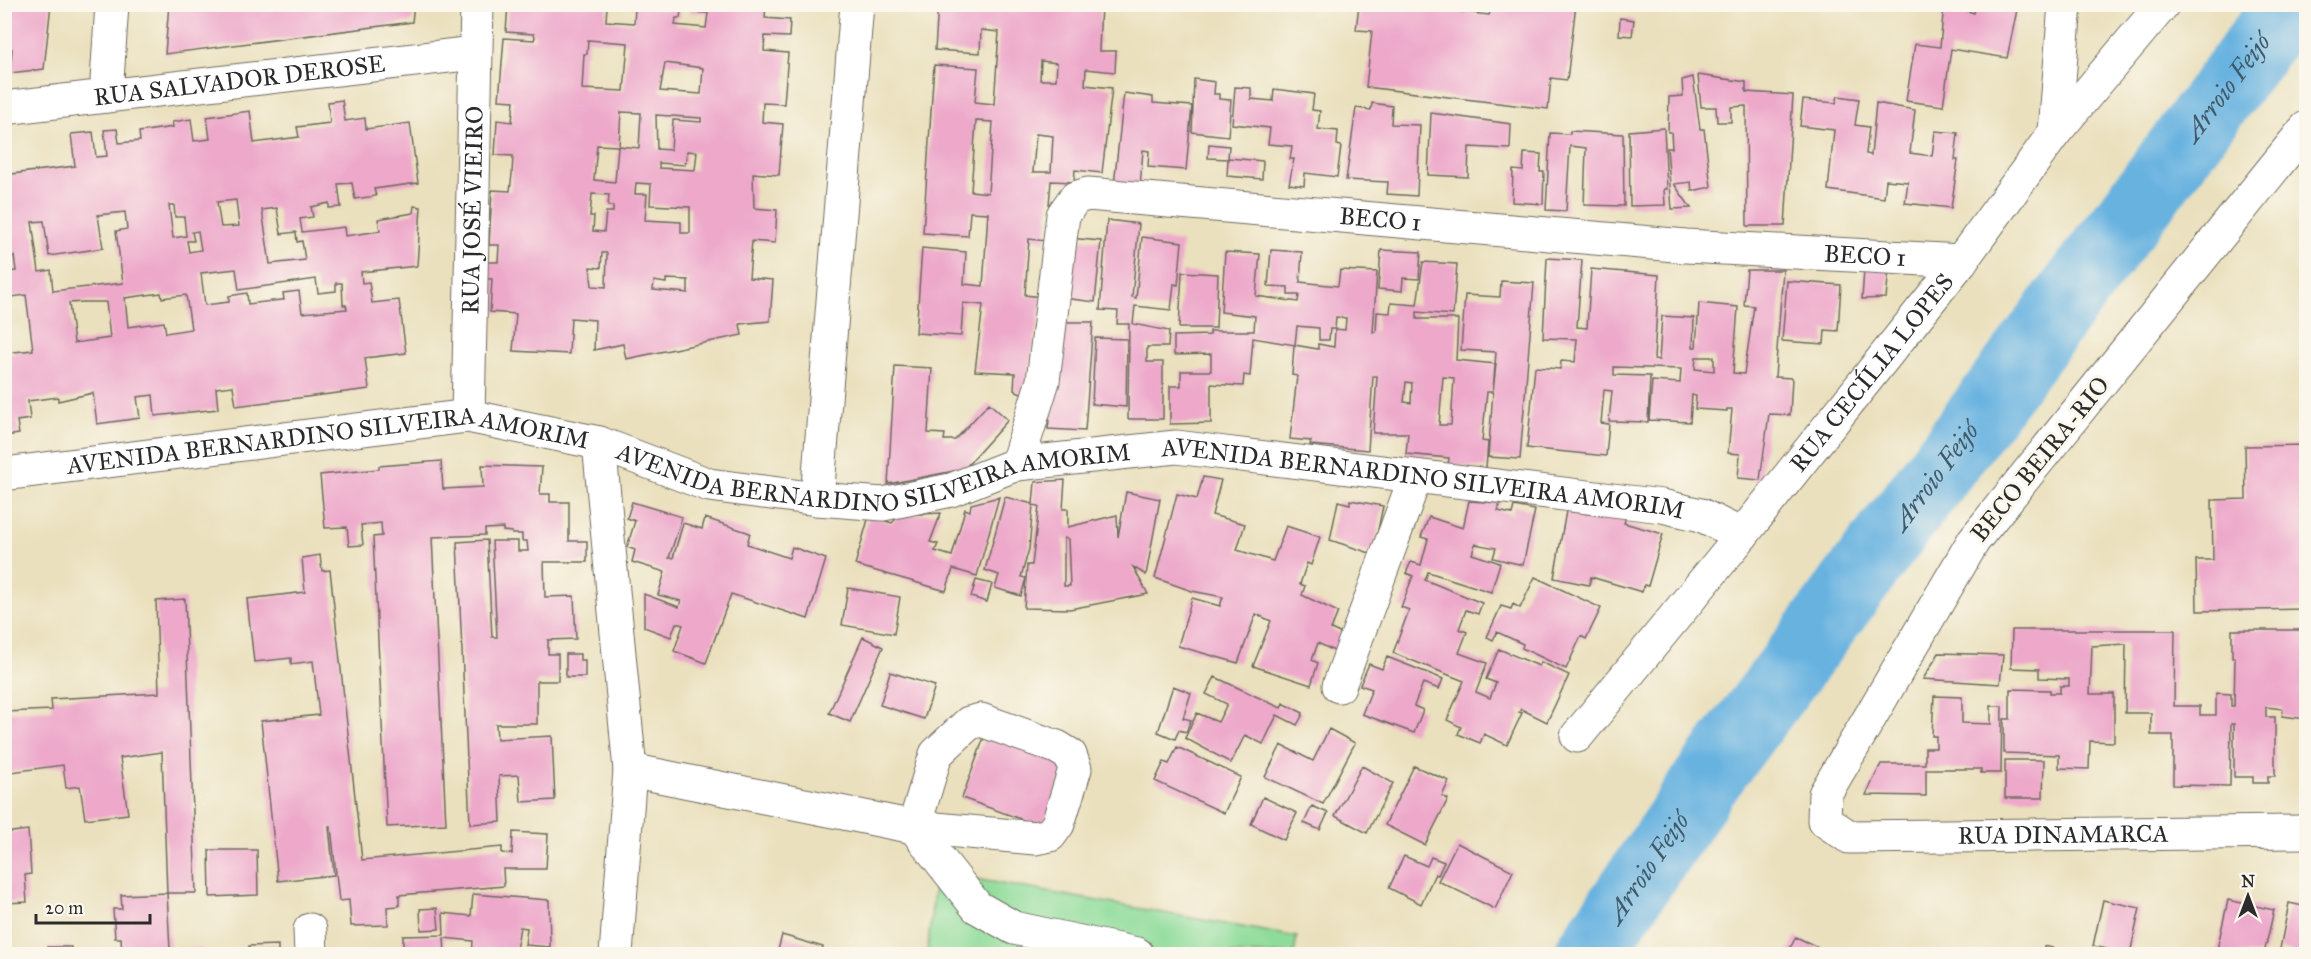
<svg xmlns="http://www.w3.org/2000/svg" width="2311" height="959" font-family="'IM FELL Great Primer',serif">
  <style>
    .green { fill: #8edc9a; stroke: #5c8462; stroke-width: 1.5 }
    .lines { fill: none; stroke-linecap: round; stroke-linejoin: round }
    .river { stroke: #67b2e0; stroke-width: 69 }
    .building { fill: #eda8ca; fill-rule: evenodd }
    .minor-casing { stroke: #6e6a5e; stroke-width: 35 }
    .minor { stroke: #fff; stroke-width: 33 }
    .labels { text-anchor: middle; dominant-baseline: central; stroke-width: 6; stroke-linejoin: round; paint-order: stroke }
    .street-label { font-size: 24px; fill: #2b2b2b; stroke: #fbf7ec }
    .water-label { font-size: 26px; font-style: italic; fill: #405a6a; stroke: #fbf7ec }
  </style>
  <rect width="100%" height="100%" fill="#fbf7ec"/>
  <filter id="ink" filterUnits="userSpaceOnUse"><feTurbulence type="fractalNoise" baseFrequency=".0167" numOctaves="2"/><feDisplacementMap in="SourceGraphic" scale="12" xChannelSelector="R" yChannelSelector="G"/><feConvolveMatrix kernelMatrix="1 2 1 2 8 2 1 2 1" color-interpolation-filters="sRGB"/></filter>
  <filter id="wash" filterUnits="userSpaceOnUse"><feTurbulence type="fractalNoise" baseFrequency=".008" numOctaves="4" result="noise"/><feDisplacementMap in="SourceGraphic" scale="24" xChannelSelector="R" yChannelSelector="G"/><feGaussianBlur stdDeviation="1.35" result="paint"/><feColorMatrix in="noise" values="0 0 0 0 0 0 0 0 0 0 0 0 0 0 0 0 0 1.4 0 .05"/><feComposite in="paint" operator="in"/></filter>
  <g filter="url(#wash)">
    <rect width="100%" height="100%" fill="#eae0bd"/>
    <!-- green -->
    <path class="green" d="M936,872L1297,937L1294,954H927Z"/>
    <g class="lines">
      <!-- river -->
      <path class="river" id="s1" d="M1589,954L1706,781L2289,4"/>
    </g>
    <g id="blocks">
      <!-- building -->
      <path class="building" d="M4,4H51L44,69L10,73L12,49H4Z
        M169,4L298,7V4H319V8L340,9L341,4H414L412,22L165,54Z
        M508,4L607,6L606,21L634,23L635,8L617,4H648L647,8L681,11L680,18H676L675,25L706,28L708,13L690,12V4H766L765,18L790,20L789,37L765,36L764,51L788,53L784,104L763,103L762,122L783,124L779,175L753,173L754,208L777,210L775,243L752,241L749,278L773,280L770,321L740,324L742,335L626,359L623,344L594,350L595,320L571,318L569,354L513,351L516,314L490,312L492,279H486L487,262H498L499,245H489L492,190L510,191L512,174L513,156L495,155L497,120L512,122L514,101L499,100L504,38L534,40L535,37L534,34L506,32ZM588,40L628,43L624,91L582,89L584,54H587ZM665,63L703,68L701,94L660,91ZM621,112L641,113L639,148L619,146ZM656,115L701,118V122L673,120L671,150L657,149ZM597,145L618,146L615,182L594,180ZM687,151L697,152L695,170L659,168V163L685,165ZM636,183L651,184L650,205L690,207V233H681V222L645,220L647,194H635ZM592,194L609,195L608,206H613V212H606L604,232L593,231L594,216H590ZM602,253H607L606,287L592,286L590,267L601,268ZM666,279L688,280V293L653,290L654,281L666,283Z
        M938,4H983V10L1002,11V4H1101L1099,51H1116L1115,72L1086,69L1085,85L1112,88L1102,173L1075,170L1074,182L1051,181L1046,241L1029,239L1025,295L1042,297L1026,395L1014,390L1015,373L975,371L983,305L963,303L961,336L916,333L922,248L966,252L964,284L983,286L988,213L970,212L968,236L923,233L934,65L978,68L975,102L994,104L999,32L981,30L980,53L935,50ZM1041,61L1057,63L1056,80H1040ZM976,121L993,122L988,193L971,191ZM1036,134L1053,136L1051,172H1033Z
        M1359,4H1394L1489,15L1493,4H1576L1567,80L1551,78L1548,109L1366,87L1372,31L1356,30Z
        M1944,4H1968L1967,11L1974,13L1976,5H2018L2007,58L1951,49L1943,106L1906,101L1915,44L1940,47Z
        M1620,18L1634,20L1632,36L1619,35Z
        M1698,75L1746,82V92L1793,95L1785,226H1747L1746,106L1731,107V122H1717L1716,107H1701Z
        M1693,77L1700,129H1704L1711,187L1692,191L1691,182L1674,184L1691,208L1672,209L1667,148H1672L1671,132H1668L1669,97L1683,96L1682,80Z
        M1194,79L1215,82L1214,94H1219V99L1231,100L1228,136L1192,132Z
        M1235,87L1251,88V99L1273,101L1274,89L1314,94L1312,110L1320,111L1318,129L1338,131L1337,145L1341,146L1337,177L1305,173L1304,186L1289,184L1294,159H1290L1292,146L1268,144L1270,128L1232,124Z
        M1124,93L1153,97V103L1192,106L1186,170L1148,167L1149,151L1143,150L1140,187L1114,185Z
        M1838,96L1859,99L1855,125L1869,127L1866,154L1871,155L1876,103L1915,110L1910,153L1932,156L1935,131L1958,133L1955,160H1958L1951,208L1905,203L1908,182L1886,180L1884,198L1828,190L1834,130L1800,126L1803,100L1836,103Z
        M342,100L345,121L365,118L366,129L410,123L418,183L374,189L376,196L355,199L352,183L338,184L341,207L329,208V203L311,207L313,217L300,219L302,232L344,227L345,236L380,231L378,219L413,213L414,206L421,207L417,266L361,272L362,283L369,282L372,303L399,300L406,353L365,358L369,389L236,406L233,386L216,388L218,409L155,416L153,395L137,397L140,418L97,424L93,393L58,401V397L28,401L30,419L17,421L19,434L4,436V353L33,350L26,295L4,298V272L16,271L14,256L4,257V175L75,166L71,134L93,132L96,157L107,156L104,130L117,129L119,143L140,141L139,132L173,127L172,122L191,119L194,141L210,139L207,117L250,111L254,143L299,137L297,127L330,123L328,102ZM236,200L239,226L221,227L217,202ZM169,205H174L175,217H184L186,236L173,238ZM277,208L281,234L296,232L297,242L302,241L305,260L270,264L262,210ZM125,212L127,229L116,231L123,283L53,291L51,270L39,272L32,222L44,221L49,256L103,248L98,215ZM198,231L201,250L189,252L187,241H194L192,232ZM236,269L239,290L316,279L318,293L336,291V283H342L343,305H346L347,309L302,313L299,291L283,293L284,300H281L248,304L247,293L229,296V302L205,305L201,273ZM161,293L162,298L186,295L191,329L166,333L164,322L128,327L125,298ZM83,302H106L110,338L74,343L69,303Z
        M1372,103L1392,106L1391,124L1420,125L1417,196L1387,194L1388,182L1346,180L1356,108L1371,110Z
        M1431,113L1511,124L1510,149L1469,147L1468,177L1428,175Z
        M1664,128L1667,189H1664L1665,205L1630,206L1629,131Z
        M1570,131L1623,134L1624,206L1584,205L1586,148L1570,146L1566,211L1546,210L1550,133L1570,134Z
        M1209,144L1229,146L1228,159L1208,158Z
        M1524,153L1541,154L1540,172H1544L1543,204L1512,202L1513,170L1523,171Z
        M1228,158L1263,161L1262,179L1227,176Z
        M1107,220L1139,224L1132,297L1136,298L1142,237L1182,242L1178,285L1174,284L1171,310L1135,306L1133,324L1169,331L1168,347H1147V362H1163V419H1128L1129,324H1117L1118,311L1100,310Z
        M1069,238L1101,241L1095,302L1063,298Z
        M1271,250L1302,252L1300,282L1338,286L1340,270L1377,272L1373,332H1376L1377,312L1390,313L1391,303L1417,305L1423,262L1457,264L1453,315L1417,312V319H1458L1456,360L1496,364L1493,392H1487L1482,441L1488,442L1486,468L1448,465L1449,458L1406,454L1408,433H1373L1377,376H1373L1368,450L1310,445L1311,441L1290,439L1297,376L1292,375L1294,345L1318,349V344L1334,347L1335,329L1345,330L1346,318L1336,317L1335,329H1330L1329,340H1319V328L1297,326L1295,345L1253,338L1250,376L1244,375L1243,386L1211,384V423L1170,424V386H1181V371H1211V354L1174,355V336L1210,335V331H1254L1255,316L1221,312L1225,252L1260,254L1256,296L1298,302L1299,295H1288V287L1268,286ZM1443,377L1454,378L1451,425H1439ZM1406,382L1412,383L1411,403L1404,402Z
        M1381,250L1421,252L1419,279L1403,278L1402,291L1378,289Z
        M1547,258L1582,260L1577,327L1587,328L1591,269L1659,275L1654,359L1659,360L1662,316L1694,318L1693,347H1696L1699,303L1738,307L1733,373L1744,374L1754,306L1744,305L1747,270H1783L1775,377L1792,378L1790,415L1769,414L1760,480L1738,478L1740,454L1728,453L1732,409H1727V411L1695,409L1696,396L1692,395L1690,422L1649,420L1652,381L1680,383L1681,369L1614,367V375L1650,376L1648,422L1609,421L1612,391L1604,390L1601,423L1609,424L1606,456L1527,448L1535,367L1560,369L1561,361L1575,362L1577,339L1543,338ZM1696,357H1714V371L1695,369Z
        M1864,269H1889L1886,298L1862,299Z
        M1182,272L1218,274L1216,328H1179Z
        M1501,281L1534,283L1520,459L1488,457L1496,352L1461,350L1465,295L1500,297Z
        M1787,281L1841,285L1838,331L1825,330L1824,344L1782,341Z
        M1059,322H1093L1085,431L1048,429Z
        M1095,338L1127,339L1126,407L1092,404Z
        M895,366L932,368L928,433L945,434L944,440H955L989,403L1008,420L964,469L888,484Z
        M2306,445V609L2197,611L2196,560H2213L2212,500L2246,499L2245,446Z
        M441,461L443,489L483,487L482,465L542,467L540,494H550V502H569V541H587V562H544L545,597L574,596L576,639L548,640V654H558V681H537V724H496L497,739L552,736L555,800L521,802L519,775L499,776L501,822L470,824L457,542L487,540L492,637H497L492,541H518V551H528L527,541H522V534H512V532L503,531V528L485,529V535L432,537L446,824L387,827L373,537L382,536L381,523L361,525L363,545L349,546L347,527L325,528L320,475L379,469V466Z
        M1203,477L1221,480L1212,515L1245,524L1237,550L1273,561L1286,526L1320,537L1311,565L1307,563L1300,584L1305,586L1302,595L1338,612L1331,629L1346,636L1338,653L1318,643L1312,660L1318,663L1311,685L1253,666L1271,621L1256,614L1238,663L1178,646L1192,598L1220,606L1223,597L1192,591L1155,578L1177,494L1197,499Z
        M1065,480L1063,509H1068V527L1117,515L1118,537L1126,492L1160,499L1146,575L1133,567L1148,594L1070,609L1024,608L1027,565H1032L1039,506L1033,505L1029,549L1021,577L1026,578L1021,596L995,588L999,575L985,570L1005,497L1033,504L1035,482ZM1064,538L1068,539L1070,586H1064Z
        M999,497L977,576L953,569L946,591L855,565L869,516L892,523L900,515L941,513L930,542L938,544L935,551L952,556L965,509L970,511L971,504Z
        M1350,500L1383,506L1373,554L1330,540L1338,501L1350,504Z
        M1469,501L1500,503L1498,511L1512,514L1514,506L1535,510L1523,565L1493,558L1496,548L1475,544L1472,554L1500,563L1491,592L1428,572L1425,580L1482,603L1478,614L1466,610L1459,629L1467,632L1459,653L1487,663L1476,692L1490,698L1496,683L1486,679L1499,649L1539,666L1541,662L1569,675L1547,722L1521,709L1519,712L1522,713L1507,745L1484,734L1480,743L1458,734L1461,727L1447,720L1464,681L1393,653L1409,610L1401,607L1413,576L1406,573L1411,562L1421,565L1428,539L1421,537L1429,517L1463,528Z
        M632,502L682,517L669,558H673L683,523L702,529L705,518L750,533L747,544L789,558L792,547L826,559L808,619L731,594L706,663L674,651L683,625L676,623L671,637L644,627V594L679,607L681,601L658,595L665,572L632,562L635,550L627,547L635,521L627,518Z
        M1566,511L1602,516V512L1626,517L1624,523L1663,534L1648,586L1644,585L1642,592L1591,577L1589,585L1554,578Z
        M320,555L322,571L330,570L362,860L502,847V853L512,854L513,832L548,834L546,869H503L504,886L399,895V906L387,907L388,925L351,926L349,900L339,901L331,827H329L334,875L278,881L261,721L319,715L313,661L291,664V658L254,662L247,599L305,592L302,558Z
        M1535,577L1601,608L1586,639L1581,636L1566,669L1522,648L1523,644L1497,632L1493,640L1487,637L1501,606L1511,609L1513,604L1520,608Z
        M976,580L992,584L987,602L971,597Z
        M848,588L900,597L894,634L842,625Z
        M185,599L196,893H167L162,752L120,758L128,814L85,819L80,786L66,788L63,765L4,773V712L52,710L51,699L159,693L156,601Z
        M2012,630H2175L2174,706H2200V715H2216V693L2231,694V706H2234L2235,658H2232V630H2306V719L2282,716L2283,709L2266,707V717H2275V776H2268V783H2253V777H2234V724H2231L2230,786L2173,785V735H2151V713H2125L2126,644L2092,646L2090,694H2114V742L2090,741L2089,769L2059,768V755L2004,753V719H2010V689L2050,690V693H2060V686H2069V679L2039,678V669L2011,668Z
        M863,637L883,647L850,722L829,713Z
        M1939,653L2003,655L2000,684L1923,679Z
        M566,654H580V660H585V677H566Z
        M1387,657L1443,679L1439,689L1423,683L1414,706L1423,710L1414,733L1362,714L1372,689L1360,685L1369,664L1382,669Z
        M890,672L935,686L924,719L880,705Z
        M1215,677L1281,708L1283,703L1303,713L1302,716L1297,725L1277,715L1263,744L1245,735L1231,763L1185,738L1197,713L1218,722L1227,704L1206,694Z
        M1173,686L1191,693L1183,718L1191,720L1186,732L1179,730L1175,739L1158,732Z
        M1934,696L1962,697V723L1991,724V706H2002L2001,773H1981V769H1926V796L1866,795L1881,764H1925V748H1936V736H1932Z
        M1329,729L1355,743L1323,804L1265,777L1281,745L1313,761Z
        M986,732L1067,761L1043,827L962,798Z
        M1177,747L1241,777L1224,813L1155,781L1164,762L1169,764Z
        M2005,760H2044L2043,798H2005Z
        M1362,766L1393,783L1367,833L1335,816Z
        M1414,766L1449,781L1442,796L1448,799L1425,845L1385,825Z
        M1263,797L1297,813L1284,840L1251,824Z
        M1312,806L1328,813L1320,830L1304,823Z
        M28,830L31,874L25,875L27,902L4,903V833Z
        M1457,843L1513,871L1495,909L1438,881Z
        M209,850H257L258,895L210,897Z
        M1404,856L1427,866L1431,857L1444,862L1438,875L1435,874L1421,904L1389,888Z
        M167,893L170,949L202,948V954H122L121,938H115L113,909H122L121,895Z
        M473,894L549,900L550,947L525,945L527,928L520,927L516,951L531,952V954H472L473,941L444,938L445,954H403V936L444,935L443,913L471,916Z
        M2103,900L2140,908L2130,954L2093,946Z
        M2228,900L2274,910L2264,954H2216Z
        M2289,903L2303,906L2304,903L2306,904V954H2291L2292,951L2280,949Z
        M437,908L439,929L421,930L420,909Z
        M782,935L823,947L822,954H777Z
        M1796,937L1833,954H1787Z
        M278,945V954H249V946Z
        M2044,946L2078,954H2042Z
        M47,947H71V954H47Z"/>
    </g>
  </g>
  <g filter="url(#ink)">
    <use href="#blocks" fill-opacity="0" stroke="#6e6a5e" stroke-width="1.5"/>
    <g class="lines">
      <!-- minor casing -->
      <g class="minor-casing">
        <g id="minor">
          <path d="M106,96L112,4"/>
          <path id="s2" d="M4,108L474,53"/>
          <path id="s3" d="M2306,128L1974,540L1825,794L1824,820L1849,837L2306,832"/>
          <path d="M2055,132L2065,4"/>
          <path id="s4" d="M468,416L477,4"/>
          <path d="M599,443L630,770L616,954"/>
          <path id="s5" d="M1017,464L1043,381L1063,215L1075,198L1088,194L1686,246L1961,261"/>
          <path id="s6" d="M4,474L468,416L599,443L709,485L817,499L883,504L951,490L1017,464L1176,447L1662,506L1701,515L1742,535"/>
          <path d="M817,499L857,4"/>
          <path d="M1339,686L1415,478"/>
          <path id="s7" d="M1577,736L1742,535L1961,261L2055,132L2163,4"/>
          <path d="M630,770L914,827L1035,838L1050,835L1058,824L1075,769L1070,755L1057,747L981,720L969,723L936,754L914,827"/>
          <path d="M914,827L977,907L1014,928L1137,954"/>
          <path d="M310,930L311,954"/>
        </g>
      </g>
      <!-- minor -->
      <use href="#minor" class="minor"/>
    </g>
  </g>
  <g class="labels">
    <!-- street labels -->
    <g class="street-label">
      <text stroke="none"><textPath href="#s2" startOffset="237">RUA SALVADOR DEROSE</textPath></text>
      <text stroke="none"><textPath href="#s4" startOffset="206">RUA JOSÉ VIEIRO</textPath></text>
      <text stroke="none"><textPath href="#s5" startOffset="582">BECO 1</textPath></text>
      <text stroke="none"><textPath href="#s5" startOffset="1068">BECO 1</textPath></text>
      <text stroke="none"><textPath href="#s7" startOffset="468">RUA CECÍLIA LOPES</textPath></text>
      <text stroke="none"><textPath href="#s6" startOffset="885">AVENIDA BERNARDINO SILVEIRA AMORIM</textPath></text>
      <text stroke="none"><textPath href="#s6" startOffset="327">AVENIDA BERNARDINO SILVEIRA AMORIM</textPath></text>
      <text transform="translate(2040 459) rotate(-51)">BECO BEIRA-RIO</text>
      <text stroke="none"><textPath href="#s6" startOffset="1443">AVENIDA BERNARDINO SILVEIRA AMORIM</textPath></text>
      <text stroke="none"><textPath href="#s3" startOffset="1094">RUA DINAMARCA</textPath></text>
    </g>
    <!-- water labels -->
    <g class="water-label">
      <text stroke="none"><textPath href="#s1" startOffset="1076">Arroio Feijó</textPath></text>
      <text stroke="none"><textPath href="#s1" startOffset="590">Arroio Feijó</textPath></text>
      <text stroke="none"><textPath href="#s1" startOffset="104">Arroio Feijó</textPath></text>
    </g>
  </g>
  <!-- margin -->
  <rect width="2311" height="959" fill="none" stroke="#fbf7ec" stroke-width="24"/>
  <!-- north arrow -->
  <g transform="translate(2248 896)" stroke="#fbf7ec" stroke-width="4.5" paint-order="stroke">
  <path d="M0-4.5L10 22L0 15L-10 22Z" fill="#2b2b2b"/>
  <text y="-9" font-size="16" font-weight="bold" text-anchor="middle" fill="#2b2b2b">N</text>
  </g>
  <!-- scale -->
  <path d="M36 914v9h114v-9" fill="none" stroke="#2b2b2b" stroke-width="3"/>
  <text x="45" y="914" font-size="18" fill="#2b2b2b" stroke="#fbf7ec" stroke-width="4.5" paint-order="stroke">20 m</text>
</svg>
